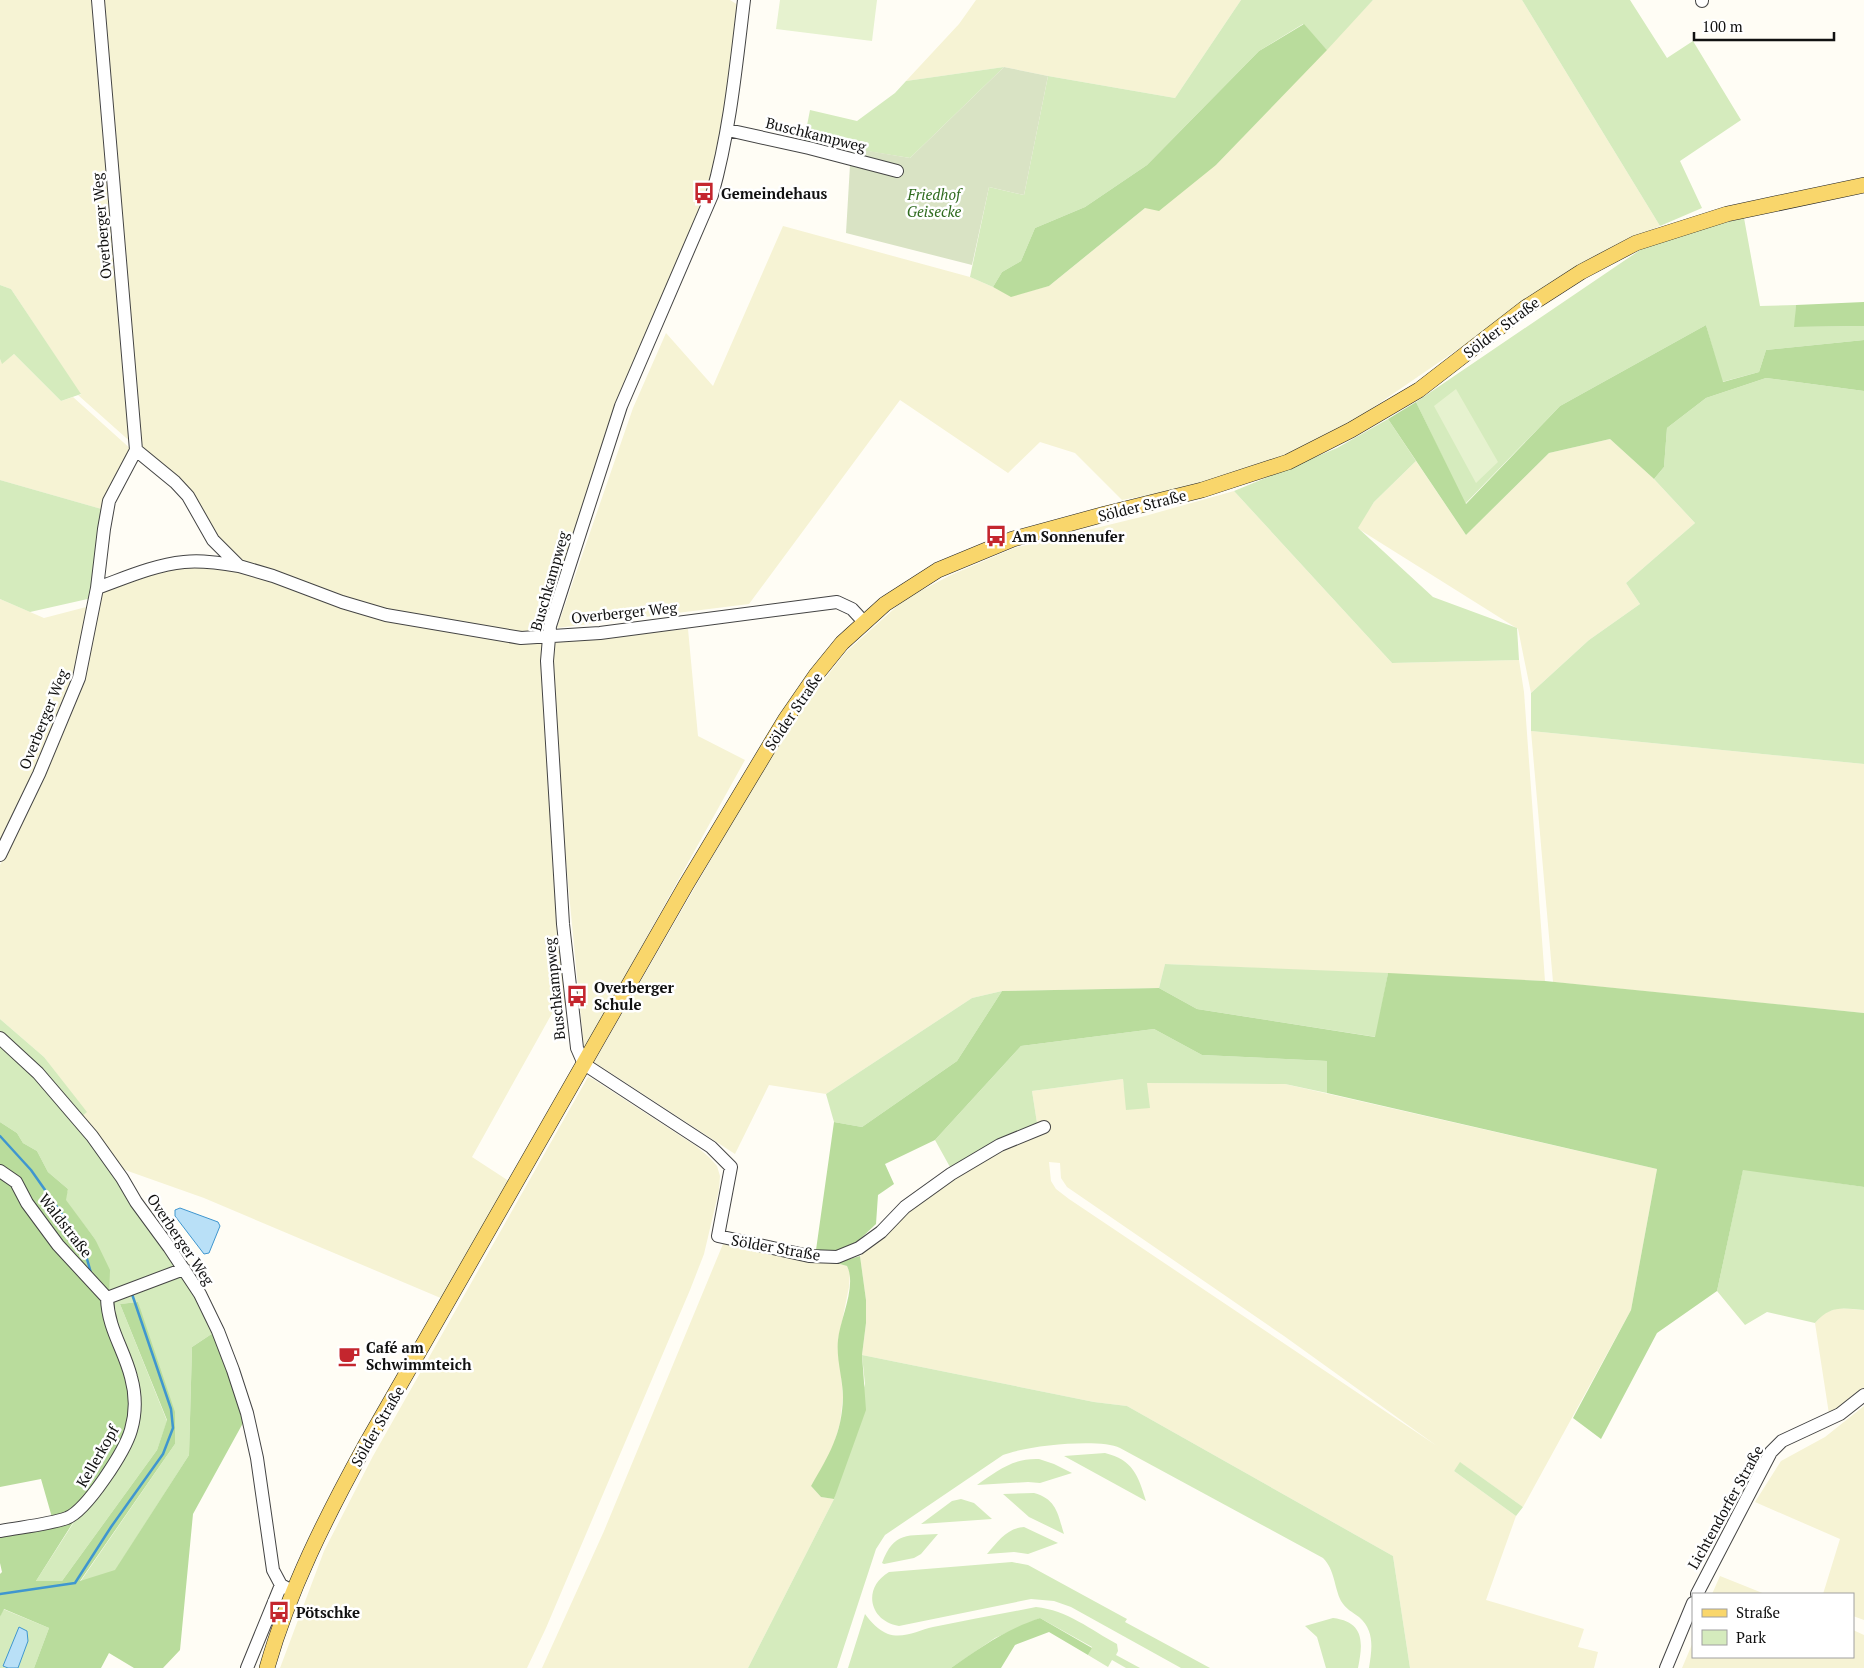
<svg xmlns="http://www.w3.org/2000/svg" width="1864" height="1668" font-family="'PT Serif',serif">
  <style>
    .farmland { fill: #f6f3d4; fill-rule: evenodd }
    .green { fill: #d5ebbd }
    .forest { fill: #b9dc9c }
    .cemetery { fill: #d9e3c4 }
    .pitch { fill: #e6f2cf }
    .water { fill: #b9e0f7; stroke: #3f96cf }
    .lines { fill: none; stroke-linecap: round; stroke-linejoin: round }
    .stream { stroke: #3f96cf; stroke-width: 2.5 }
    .minor-casing { stroke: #444; stroke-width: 14 }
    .major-casing { stroke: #222; stroke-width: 16 }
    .minor { stroke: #fff; stroke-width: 12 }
    .major { stroke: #f9d66b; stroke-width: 15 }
    .labels { text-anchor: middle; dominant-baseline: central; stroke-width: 5; stroke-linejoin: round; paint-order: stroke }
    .street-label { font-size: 15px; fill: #111; stroke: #fff }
    .poi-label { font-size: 15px; font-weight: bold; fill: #111; stroke: #fff; text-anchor: start }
    .park-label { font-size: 15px; font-style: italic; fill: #2f6b1f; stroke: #fff }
  </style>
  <rect width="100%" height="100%" fill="#fffdf5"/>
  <!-- farmland -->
  <path class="farmland" d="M0,0H96L134,445L78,395H81L11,289L0,285Z
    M101,0H730L738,5L721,155L543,632L522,636L386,613L240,564L201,516L138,449Z
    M976,0H1241L1175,98L1048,76L1004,67L906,81L959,24Z
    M1373,0H1522L1660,226L1628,240L1521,306L1349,424L1282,458L1204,485L1122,500L1075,453L1040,442L1008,473L900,400L749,604L557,628L633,408L666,333L713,386L783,226L970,277L993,287L1011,296L1049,286L1145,208L1216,165Z
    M14,354L61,401L73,397L133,451L105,510L0,480V359L2,363Z
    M1610,439L1654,479L1695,523L1626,583L1640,604L1589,640L1531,693L1518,629L1357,528L1374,502L1416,461L1466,535L1549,453Z
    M1234,491L1392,663L1519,660L1524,692L1545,981L1165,964L1159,988L1002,991L972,998L826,1094L769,1085L735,1154L594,1062L791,721L846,652L905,599L951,575L1014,548L1145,516Z
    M184,563L232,567L338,604L542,638L543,681L568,1006L560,999L472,1157L512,1183L443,1299L204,1198L125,1170L120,1171L80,1118L86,1112L44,1057L0,1019V865L43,774L99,591Z
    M0,599L44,618L90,606L76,675L0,849Z
    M688,629L698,736L745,760L584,1050L565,851L553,668L554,641Z
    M1531,731L1864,764V1013L1553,982Z
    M588,1077L593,1079L696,1146L710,1158L717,1166L720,1176L719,1190L704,1254L690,1290L546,1628L527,1668H280L324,1551L373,1456Z
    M1123,1079L1127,1110L1147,1083L1285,1084L1657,1169L1631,1310L1523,1507L1461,1463L1454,1471L1516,1516L1486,1600L1584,1629L1578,1647L1598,1652L1594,1668H1410L1393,1556L1127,1406L1094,1402L862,1355L866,1323V1300L860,1256L909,1210L985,1158L1043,1131L1037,1123L1032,1091ZM1049,1162L1060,1163L1061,1178L1067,1187L1284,1336L1437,1446L1069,1199L1056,1189L1051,1181Z
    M723,1244L809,1261L836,1263L847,1266L850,1273L849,1287L838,1341L843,1397L840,1423L832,1451L811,1486L821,1497L834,1499L748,1668H542L604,1531Z
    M1838,1308L1864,1310V1389L1829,1414L1815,1323L1824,1313Z
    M1864,1406V1620L1853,1616V1594H1823L1840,1539L1755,1502L1781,1461L1825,1437Z
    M1720,1576L1765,1594H1712Z
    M1853,1630L1864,1635V1668H1682L1693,1642V1657H1853Z"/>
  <!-- green -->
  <path class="green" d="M1241,0H1373L1327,50L1303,24L1259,51L1147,165L1085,207L1035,228L1021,261L1002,272L993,287L970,277L989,187L1024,195L1048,76L1175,98Z
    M1522,0H1630L1667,58L1693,41L1741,120L1680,161L1702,208L1660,226Z
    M1004,67L910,158L804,141L810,110L857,121L895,93L906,81Z
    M1744,218L1760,306L1796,305L1795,327L1864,326V340L1766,350L1759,372L1722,382L1706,325L1560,406L1465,504L1416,402L1643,248L1673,235Z
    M0,285L11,289L81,394L61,401L14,354L2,364L0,359Z
    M1766,378L1864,391V764L1531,731V693L1589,640L1640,604L1626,583L1695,523L1654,479L1664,467L1667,428L1706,398Z
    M1388,419L1416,461L1374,502L1358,528L1433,597L1517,628L1519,660L1392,663L1234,491L1337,448Z
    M0,480L105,510L92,598L30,612L0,599Z
    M1165,964L1388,973L1376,1037L1197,1009L1159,988Z
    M1002,991L957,1061L862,1127L834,1122L826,1094L972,998Z
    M0,1019L44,1057L87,1112L80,1118L0,1036Z
    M1154,1029L1202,1055L1327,1061V1093L1285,1084L1147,1083L1150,1108L1126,1110L1123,1079L1032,1091L1037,1123L950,1167L935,1140L1021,1046Z
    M0,1040L90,1138L181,1267L109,1296L95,1239L65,1200L68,1189L48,1172L37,1151L23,1143L17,1133L0,1122Z
    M1743,1169L1864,1187V1310C1841,1308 1831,1305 1815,1323L1767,1312L1745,1325L1717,1291Z
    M182,1274L189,1285L213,1333L192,1347L189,1455L115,1571L80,1582L175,1444L138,1302L120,1304L167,1421L157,1450L62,1581H36L74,1522L91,1502L110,1299Z
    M862,1355L1094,1402L1127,1406L1393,1556L1410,1668H1369C1372,1649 1375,1631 1359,1617C1352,1612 1346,1609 1341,1601C1334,1587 1335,1570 1323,1558L1120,1448C1099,1438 1025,1446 1003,1455L885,1535L876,1549L837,1668H748L834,1499L865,1384Z
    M1105,1453C1133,1460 1138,1475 1146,1501L1064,1456Z
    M1039,1459L1054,1464L1072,1473L1040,1483L1028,1482L977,1485C997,1471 1013,1458 1039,1459Z
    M1460,1462L1523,1507L1516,1516L1454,1471Z
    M1034,1493C1057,1499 1058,1515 1064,1534L1029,1517L1003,1494Z
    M961,1499L974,1503L992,1519L921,1524L952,1501Z
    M1024,1527L1058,1543L1028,1554L1014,1552L987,1554C998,1541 1007,1528 1024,1527Z
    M938,1534L921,1554L914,1558L884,1564L882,1563C894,1531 908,1536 938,1534Z
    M1012,1562L1028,1565L1127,1619L1125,1622L1210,1668H1181L1071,1607L1054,1601L1031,1599L899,1626C869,1621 862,1588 889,1572Z
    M1036,1607C1067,1610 1091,1630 1117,1644L1118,1651L1116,1655L1140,1668H1126L1112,1660L1108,1667L1088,1655L1092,1647L1040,1618L995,1638L951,1668H848L865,1614C871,1622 878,1630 888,1634C904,1639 919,1630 933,1627C968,1620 1002,1614 1036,1607Z
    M3,1609L49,1628L34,1668H0V1617Z
    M1333,1618C1365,1622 1363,1643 1358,1668H1326L1317,1637L1305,1626Z"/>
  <!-- forest -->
  <path class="forest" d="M1304,24L1327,50L1216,165L1159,211L1145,208L1049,286L1011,297L993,287L1002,272L1021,261L1035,228L1085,207L1147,165L1259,51Z
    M1864,302V326L1794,327L1796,305Z
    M1706,325L1723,382L1759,372L1766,350L1864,340V391L1766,378L1706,398L1667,428L1664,467L1654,479L1610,439L1549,453L1466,535L1388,419L1416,402L1466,504L1560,406Z
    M1388,973L1545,981L1864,1013V1187L1743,1170L1717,1291L1657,1333L1601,1439L1573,1418L1631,1310L1657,1169L1327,1093V1061L1202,1055L1154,1029L1021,1046L935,1140L885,1164L894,1184L878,1195L876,1224L858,1241L838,1251L816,1250L834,1122L862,1127L957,1061L1002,991L1159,988L1197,1009L1375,1037Z
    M0,1122L17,1133L23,1143L37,1151L48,1172L68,1189L66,1200L95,1239L110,1270L109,1296L0,1170Z
    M0,1173L15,1183L98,1290L130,1377L129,1430L87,1498L53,1521L41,1479L0,1487Z
    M860,1256L866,1300V1323L862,1355L866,1410L834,1499L821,1497L811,1486C829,1455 842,1434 843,1397C843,1379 836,1359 838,1340C840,1319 857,1286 847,1266L836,1263Z
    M138,1302L175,1412V1444L80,1581L115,1570L189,1455L192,1347L213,1333L228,1371L243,1423L193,1514L180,1650L163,1668H134L109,1653L101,1668H34L49,1628L4,1609L0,1617V1574L2,1572L0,1563V1531L74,1521L36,1581H62L157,1450L167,1420L120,1304Z
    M1040,1618L1092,1648L1088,1655L1049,1632L1015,1645L1001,1668H951C981,1647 1005,1630 1040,1618Z"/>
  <!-- cemetery -->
  <path class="cemetery" d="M1004,67L1048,76L1024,195L989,187L972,265L846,233L851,148L910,158Z"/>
  <!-- pitch -->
  <path class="pitch" d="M780,0H877L872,41L776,29Z
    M1456,389L1498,462L1476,483L1434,406Z"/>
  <!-- water -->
  <path class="water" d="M180,1208L218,1222L220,1226L209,1253L204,1254L175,1216V1210Z
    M19,1627L27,1631L28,1641L18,1668H8L3,1666Z"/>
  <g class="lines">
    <!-- stream -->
    <path class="stream" d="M0,1136L31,1170L76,1234L87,1259L91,1273
      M0,1594L75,1583L111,1527L163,1454L173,1428L171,1409L132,1294"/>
    <!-- minor casing -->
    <g class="minor-casing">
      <path id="minor" d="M744,0C736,66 730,131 712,195L621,406L550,626L547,661L563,924L577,1048L584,1064L711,1147L731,1167L718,1236L809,1256L837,1257L859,1248L881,1232L905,1207L951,1174L1000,1145L1044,1127
        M1702,0V1
        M728,130L809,148L897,171
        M136,450L175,482L188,496L213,540L239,566L273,576L342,602L386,615L521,638L600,633L837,602L852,609L864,622
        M97,588C125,578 154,565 184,562C202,560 221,563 239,566
        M0,855L39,774L79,678L97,588L104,529L109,501L136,450L98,0
        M0,1038L38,1073L92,1136L122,1178L136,1202L169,1247L200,1294L218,1331L233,1370L247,1413L257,1458L273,1570L281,1585L294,1592
        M0,1171L16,1182L27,1203L58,1245L107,1298
        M0,1531C21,1527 47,1525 67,1518C87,1510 125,1451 131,1430C136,1413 136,1395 131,1377C124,1349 108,1329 107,1298L184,1269
        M1697,1594L1771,1452L1782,1441L1840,1414L1864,1395
        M247,1668L281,1585
        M1666,1668L1693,1603"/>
    </g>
    <!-- major casing -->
    <g class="major-casing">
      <path id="major" d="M267,1668C289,1590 326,1517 365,1446L686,885L785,720L816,675L842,643L885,604L938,570L1013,539L1105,514L1202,490L1288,462L1351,430L1419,390L1525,308L1581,272L1636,243L1727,214L1864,185"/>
    </g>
    <!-- minor -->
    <use href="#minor" class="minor"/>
    <!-- major -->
    <use href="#major" class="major"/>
  </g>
  <!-- icons -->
  <defs>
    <g id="bus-bare" transform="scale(1.725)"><path d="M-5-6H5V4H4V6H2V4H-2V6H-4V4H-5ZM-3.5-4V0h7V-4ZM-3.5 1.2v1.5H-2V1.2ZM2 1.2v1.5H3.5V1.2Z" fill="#c4262e" stroke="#fff" stroke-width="2.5" paint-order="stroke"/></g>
    <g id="cafe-bare" transform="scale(1.725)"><path d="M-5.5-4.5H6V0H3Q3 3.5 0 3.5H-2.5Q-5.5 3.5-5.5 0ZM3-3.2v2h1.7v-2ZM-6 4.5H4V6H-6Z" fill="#c4262e" stroke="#fff" stroke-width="2.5" paint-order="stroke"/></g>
  </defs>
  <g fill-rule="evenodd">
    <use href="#bus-bare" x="704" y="193"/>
    <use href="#bus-bare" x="996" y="536"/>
    <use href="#bus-bare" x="577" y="996"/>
    <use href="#cafe-bare" x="349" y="1356"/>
    <use href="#bus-bare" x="279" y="1612"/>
  </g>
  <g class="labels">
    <!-- street labels -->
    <g class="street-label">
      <text transform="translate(816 134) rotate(14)">Buschkampweg</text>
      <text transform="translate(101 226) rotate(-95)">Overberger Weg</text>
      <text transform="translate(1501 327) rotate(-37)">Sölder Straße</text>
      <text transform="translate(1142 505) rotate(-14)">Sölder Straße</text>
      <text transform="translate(549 581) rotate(-74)">Buschkampweg</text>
      <text transform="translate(624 612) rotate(-6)">Overberger Weg</text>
      <text transform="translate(793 711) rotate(-56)">Sölder Straße</text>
      <text transform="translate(43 719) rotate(-68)">Overberger Weg</text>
      <text transform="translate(554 989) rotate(-96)">Buschkampweg</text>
      <text transform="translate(66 1225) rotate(52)">Waldstraße</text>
      <text transform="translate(181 1239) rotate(56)">Overberger Weg</text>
      <text transform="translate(776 1247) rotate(10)">Sölder Straße</text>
      <text transform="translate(377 1426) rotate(-60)">Sölder Straße</text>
      <text transform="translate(97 1456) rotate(-60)">Kellerkopf</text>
      <text transform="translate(1725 1507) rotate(-61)">Lichtendorfer Straße</text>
    </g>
    <!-- poi labels -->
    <g class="poi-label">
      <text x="721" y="193">Gemeindehaus</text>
      <text x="1012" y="536">Am Sonnenufer</text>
      <text x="594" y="987">Overberger<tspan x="594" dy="17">Schule</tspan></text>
      <text x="366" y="1347">Café am<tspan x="366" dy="17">Schwimmteich</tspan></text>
      <text x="296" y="1612">Pötschke</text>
    </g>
    <!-- park labels -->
    <g class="park-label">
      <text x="934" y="194">Friedhof<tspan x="934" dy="17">Geisecke</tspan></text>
    </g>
  </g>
  <!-- legend -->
  <rect x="1692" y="1593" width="162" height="65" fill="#ffffff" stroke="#a0a0a0"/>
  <rect x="1702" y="1609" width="25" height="8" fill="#f9d66b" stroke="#a0a0a0"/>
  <text x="1736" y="1618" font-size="15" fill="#111111">Straße</text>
  <rect x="1702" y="1630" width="25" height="15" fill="#d5ebbd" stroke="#a0a0a0"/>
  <text x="1736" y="1643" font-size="15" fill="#111111">Park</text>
  <!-- scale -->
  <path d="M1694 32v8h140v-8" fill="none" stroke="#111111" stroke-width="2.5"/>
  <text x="1702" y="32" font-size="15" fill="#111111" stroke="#ffffff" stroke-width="4" paint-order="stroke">100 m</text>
</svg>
